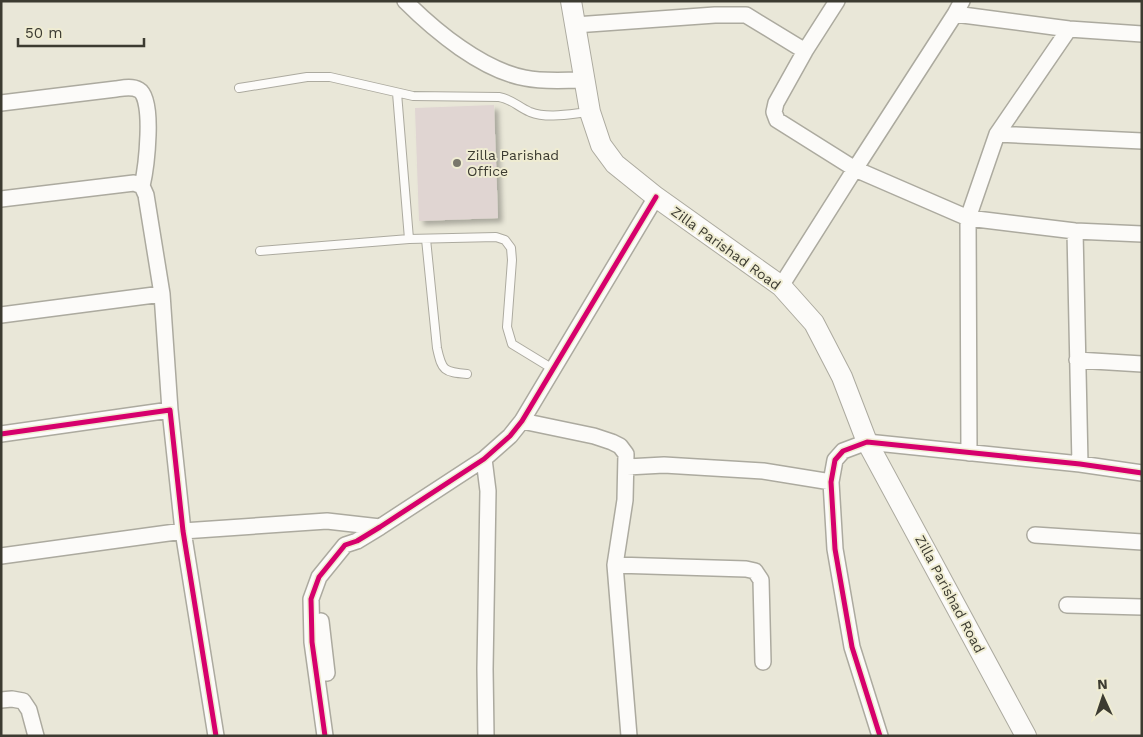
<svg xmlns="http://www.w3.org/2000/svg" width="1143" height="737" font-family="'Work Sans',sans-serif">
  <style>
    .building { fill: #e0d5d2; filter: url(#shadow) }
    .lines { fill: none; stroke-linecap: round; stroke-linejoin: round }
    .lane-casing { stroke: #acaa9f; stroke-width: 10 }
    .street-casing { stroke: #acaa9f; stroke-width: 18 }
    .secondary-casing { stroke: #acaa9f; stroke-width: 22 }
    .lane { stroke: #fcfbf9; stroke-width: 8 }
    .street { stroke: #fcfbf9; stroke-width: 15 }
    .secondary { stroke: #fcfbf9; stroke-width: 20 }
    .cycleway-casing { stroke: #efecd2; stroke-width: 8 }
    .cycleway { stroke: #d6006c; stroke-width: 5 }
    .poi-dot { fill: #79776b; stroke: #efecd2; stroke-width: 2 }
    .labels { text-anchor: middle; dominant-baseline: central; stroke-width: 4; stroke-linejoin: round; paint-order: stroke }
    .poi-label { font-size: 14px; fill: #3c3b31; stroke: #efecd2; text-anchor: start }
    .street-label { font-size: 14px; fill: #3c3b31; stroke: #efecd2 }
  </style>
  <defs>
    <filter id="shadow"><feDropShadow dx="4.5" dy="4.5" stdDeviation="2.5" flood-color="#0004"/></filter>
  </defs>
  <rect width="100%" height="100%" fill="#e9e7d8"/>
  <!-- building -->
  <path class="building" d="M494,105L498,218L419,221L415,108Z"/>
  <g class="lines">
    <!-- lane casing -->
    <g class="lane-casing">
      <path id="lane" d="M239,88L307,77H330L413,96L499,97C512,99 518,107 530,112C548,119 570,114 589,112
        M397,93L409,239
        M426,239L437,348C442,371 444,372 467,374
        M260,251L409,239L496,237L505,240L511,248L512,260L507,327L512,344L553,369"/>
    </g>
    <!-- street casing -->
    <g class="street-casing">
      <path id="street" d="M405,1C435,31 482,70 525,78C544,82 564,80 583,80
        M962,1L955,14L1069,29L1142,34
        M955,14L855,169L968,218L1075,231L1142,234
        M575,25L715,15H746L805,51
        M1,103L116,89C123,88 132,86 139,90C155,99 146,169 142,186
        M997,134L1142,141
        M1,199L134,183L142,186L146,195L162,294L170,410
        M1075,231L1080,464
        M781,286L855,169L777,120L774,112L776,103L805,51L837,1
        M1,315L162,294
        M1077,360L1142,364
        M522,421L594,436L612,442L620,446L626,454L625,500L615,565L629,736
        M1,434L170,410L183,531L216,736
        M969,453L968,218L997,134L1069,29
        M484,459L488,491L485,669L486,736
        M627,467L664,465L763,471L831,482
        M1035,535L1142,542
        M1,556L183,531L327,521L380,527
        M615,565L746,569L755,571L761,580L763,662
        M1067,605L1142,607
        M321,621L327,673
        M1,700L12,699L23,701L29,710L36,736
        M325,736L312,642L311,599L319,577L345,545L357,541L380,527L484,459L510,436L522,421L656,197
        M880,736L852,647L835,549L831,482L835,460L843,451L867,442L1080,464L1142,473"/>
    </g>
    <!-- secondary casing -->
    <g class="secondary-casing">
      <path id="secondary" d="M571,1L590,112L601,145L615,164L656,197L781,286L814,323L842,377L867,442L1026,736"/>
    </g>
    <!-- lane -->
    <use href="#lane" class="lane"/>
    <!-- street -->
    <use href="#street" class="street"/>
    <!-- secondary -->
    <use href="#secondary" class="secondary"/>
    <!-- cycleway casing -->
    <g class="cycleway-casing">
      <path id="cycleway" d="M1,434L170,410L183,531L216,736
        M325,736L312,642L311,599L319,577L345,545L357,541L380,527L484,459L510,436L522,421L656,197
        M880,736L852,647L835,549L831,482L835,460L843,451L867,442L1080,464L1142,473"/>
    </g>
    <!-- cycleway -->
    <use href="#cycleway" class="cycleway"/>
  </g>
  <!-- markers -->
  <circle class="poi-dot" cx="457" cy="163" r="5"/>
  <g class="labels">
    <!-- poi labels -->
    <g class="poi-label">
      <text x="467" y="155">Zilla Parishad<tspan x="467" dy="16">Office</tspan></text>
    </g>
    <!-- street labels -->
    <g class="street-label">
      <text transform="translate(726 248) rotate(36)">Zilla Parishad Road</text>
      <text transform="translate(950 594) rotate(62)">Zilla Parishad Road</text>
    </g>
  </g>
  <!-- border -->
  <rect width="1143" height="737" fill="none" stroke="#3c3b31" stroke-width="5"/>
  <!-- north arrow -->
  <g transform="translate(1103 697) rotate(357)" stroke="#efecd2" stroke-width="4" paint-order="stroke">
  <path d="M0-4L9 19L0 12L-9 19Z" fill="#3c3b31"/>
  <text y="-8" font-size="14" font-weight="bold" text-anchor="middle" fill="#3c3b31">N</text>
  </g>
  <!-- scale -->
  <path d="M18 38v8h126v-8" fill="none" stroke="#3c3b31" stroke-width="2.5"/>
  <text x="25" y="38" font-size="15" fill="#3c3b31" stroke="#efecd2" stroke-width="4" paint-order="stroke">50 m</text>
</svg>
